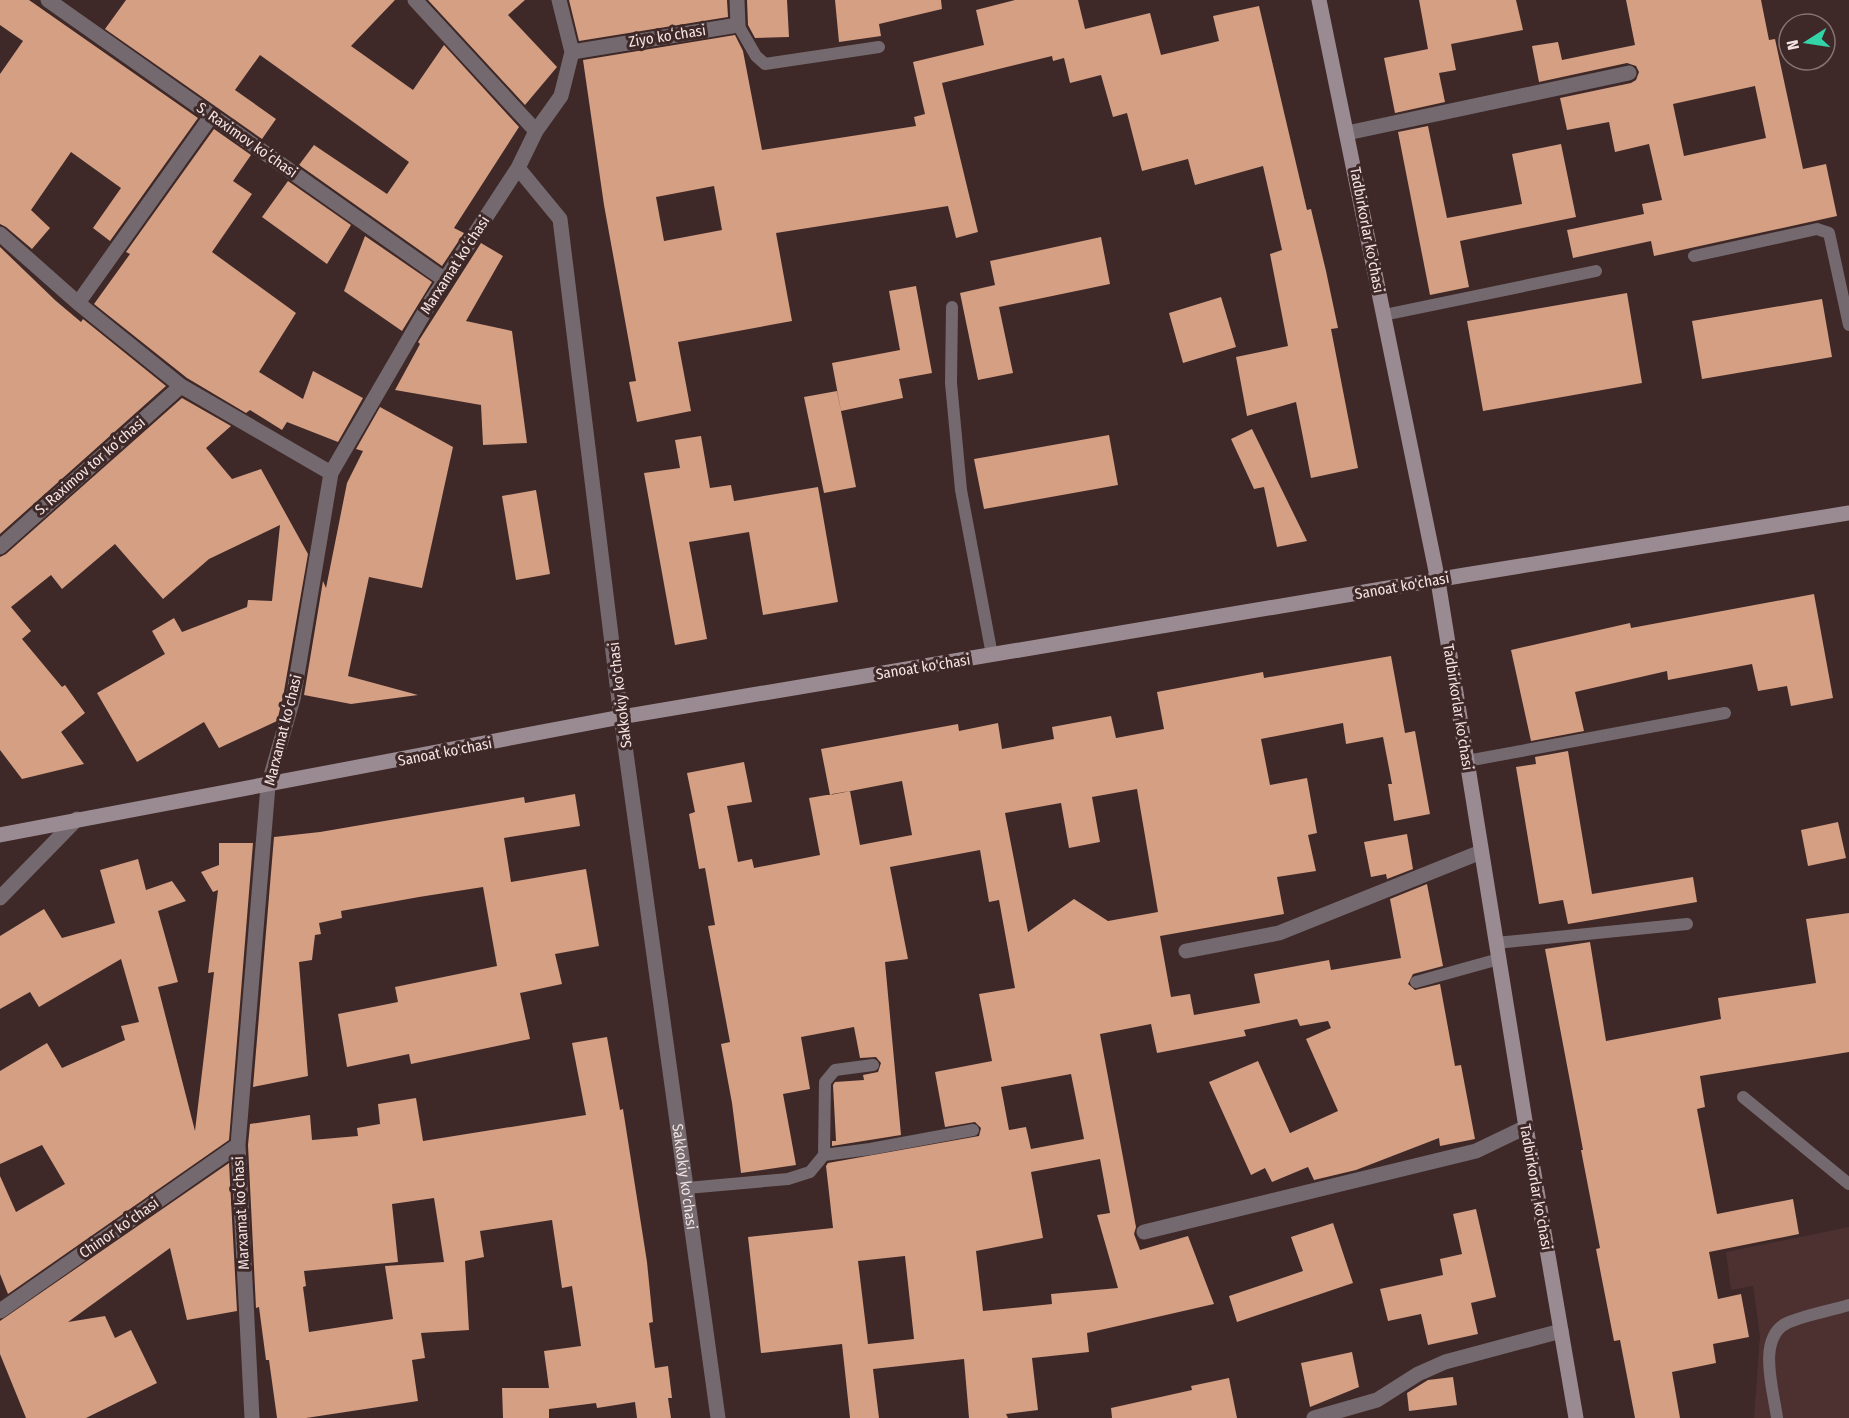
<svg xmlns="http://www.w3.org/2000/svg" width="1849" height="1418" font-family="'Fira Sans Condensed',sans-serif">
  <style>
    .built { fill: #4d3131 }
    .building { fill: #d49f83; fill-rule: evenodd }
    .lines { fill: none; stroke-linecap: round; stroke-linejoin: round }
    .service { stroke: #74696e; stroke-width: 12 }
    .minor { stroke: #74696e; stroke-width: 15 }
    .tertiary { stroke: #74696e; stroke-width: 15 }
    .secondary { stroke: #9a8a91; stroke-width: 15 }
    .labels { text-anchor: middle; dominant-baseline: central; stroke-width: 6; stroke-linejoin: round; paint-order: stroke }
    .street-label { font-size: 15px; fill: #f3e4e3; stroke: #3e2828 }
  </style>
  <rect width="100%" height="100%" fill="#3e2828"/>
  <!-- built -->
  <path class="built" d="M1849,1227V1418H1754L1760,1336L1753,1286L1731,1290L1726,1252Z"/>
  <!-- building -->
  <path class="building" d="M0,0H29L198,118L110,241L93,228L121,188L71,152L31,210L50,228L32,249L6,227L0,224V74L23,41L0,25Z
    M126,0H395L351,46L413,90L444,45L519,127L454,228L464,233L442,266L299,165L314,145L387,194L409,162L260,55L235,90L276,119L262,139L105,29Z
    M428,0H525L508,15L557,67L525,105Z
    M569,0H727L728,17L579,41Z
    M747,0H787L789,37L755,38L748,25Z
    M835,0H941L942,9L879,24L881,36L839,42Z
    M1015,0H1078L1085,29L1150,13L1161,55L1219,41L1213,16L1259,6L1307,210L1311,209L1326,271L1338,328L1331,329L1358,468L1311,478L1296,402L1247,416L1236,357L1288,346L1270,254L1282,250L1263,166L1195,185L1188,159L1142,171L1127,113L1113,117L1101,75L1070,83L1064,58L1053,61L1052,56L942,83L978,232L956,238L948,206L776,233L792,321L678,342L691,411L637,422L629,382L636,381L604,205L583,60L735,35L743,51L762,150L916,126L914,117L925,114L913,62L984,45L976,10ZM714,186L722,230L664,241L656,197Z
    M1419,0H1516L1523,30L1451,44L1456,70L1439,73L1445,102L1395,113L1384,58L1428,49Z
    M1626,0H1761L1769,40L1775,39L1803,169L1826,164L1837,216L1654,256L1651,241L1573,258L1567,230L1644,214L1642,204L1662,200L1649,144L1615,152L1609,122L1567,130L1560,98L1631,83L1636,80L1639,72L1636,66L1627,63L1539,82L1532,46L1558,42L1562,60L1635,45ZM1755,86L1766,138L1684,156L1673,104Z
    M1428,126L1447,218L1522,204L1512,154L1561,144L1576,217L1460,241L1469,287L1430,295L1398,132Z
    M214,129L251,155L233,181L252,194L212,252L296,313L259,372L303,399L313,371L363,398L338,442L287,422L282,430L250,410L246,413L187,378L94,304L130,254L126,252Z
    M288,181L351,225L327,264L262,217Z
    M365,236L432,282L402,331L344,291Z
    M1101,237L1110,284L999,307L1013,373L978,380L960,293L995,285L990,261Z
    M481,243L503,256L466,321L512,331L527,443L483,445L481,405L395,390L420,344L418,342Z
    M0,247L56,301L81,322L83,319L166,386L0,534Z
    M916,286L932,373L899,379L903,398L841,411L832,363L900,350L889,291Z
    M1627,293L1642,383L1483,411L1467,321Z
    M1221,297L1236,347L1183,363L1169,313Z
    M1822,299L1832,357L1702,379L1692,321Z
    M837,391L856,487L824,493L804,397Z
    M182,398L231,426L206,448L232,479L261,469L308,554L283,697L277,721L219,748L204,722L137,762L97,693L165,654L152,631L174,618L182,632L247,607L248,600L272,601L280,525L209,559L163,599L115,544L62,589L51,575L11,607L31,631L22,639L62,687L65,685L85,713L61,732L84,764L22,779L0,750V557L6,554Z
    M380,407L453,447L422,588L369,577L348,676L418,695L351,704L304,695L323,581L326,588L347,483L363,451L356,449Z
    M1252,429L1279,484L1307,541L1277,547L1264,487L1254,489L1231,439Z
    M1109,435L1118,485L984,509L974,459Z
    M701,436L710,488L731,485L734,501L818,487L838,602L763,615L749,532L689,542L707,639L675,645L644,473L680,468L675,440Z
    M536,490L550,574L516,580L502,496Z
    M1814,594L1833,698L1791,706L1787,686L1758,691L1752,664L1668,680L1667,671L1575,692L1584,731L1531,741L1511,650L1630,623L1631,628Z
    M1391,656L1405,733L1415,731L1430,814L1394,821L1388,784H1392L1383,737L1346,744L1343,723L1261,739L1270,785L1307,778L1317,833L1308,835L1316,871L1277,877L1284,914L1160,936L1171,997L1190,994L1194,1015L1260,1003L1254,974L1329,960L1331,970L1401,958L1390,899L1427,884L1443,966L1413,974L1408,984L1415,990L1440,984L1455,1066L1461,1065L1475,1139L1440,1146L1439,1138L1356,1170L1314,1180L1308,1167L1272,1182L1265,1168L1251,1175L1209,1082L1258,1061L1290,1133L1338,1111L1306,1039L1331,1028L1328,1021L1300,1026L1297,1019L1244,1030L1246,1036L1157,1053L1151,1024L1100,1034L1136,1227L1134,1234L1140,1250L1188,1236L1214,1304L1087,1333L1089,1352L1032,1358L1038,1410L1006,1414L1008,1418H969L964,1359L873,1369L879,1418H850L842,1344L761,1353L748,1237L833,1228L826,1166L828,1163L979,1136L981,1128L975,1122L945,1127L935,1072L992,1061L979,994L1015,988L999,900L989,902L980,850L890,867L908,959L885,962L901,1135L832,1146V1141H836L833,1085L835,1082L864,1080L863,1075L878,1072L881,1063L876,1057L860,1058L854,1027L801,1037L810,1089L783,1094L796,1165L741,1173L732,1103L721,1044L730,1042L708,926L715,925L705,868L699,869L689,814L695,812L687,773L744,762L752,802L727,806L738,862L752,859L754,868L820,855L809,798L850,791L860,845L912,835L902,781L830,795L821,749L958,724L959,731L998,723L1002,749L1054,739L1052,727L1111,716L1116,738L1164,729L1157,692L1263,672L1264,678ZM1137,789L1158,912L1108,921L1074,899L1028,932L1005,813L1061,803L1069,848L1100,842L1092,797ZM1071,1074L1084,1139L1031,1149L1026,1127L1009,1130L1001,1087ZM1100,1159L1110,1213L1097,1215L1118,1288L1051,1294L1052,1304L983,1311L976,1251L1043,1238L1031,1172ZM905,1256L914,1339L868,1344L858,1261Z
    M1568,751L1592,894L1693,877L1697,902L1568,924L1563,900L1539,904L1516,767L1536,764L1535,757Z
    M575,794L580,826L504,838L511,882L586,869L599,946L555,954L562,984L520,993L530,1039L411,1064L409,1054L347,1067L338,1014L398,1002L395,987L497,966L483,887L419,897L341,911L342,918L319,923L321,934L315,935L312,960L299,962L308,1076L253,1087L274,837L320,832L524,797L525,803Z
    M1838,822L1846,858L1808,866L1801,830Z
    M1407,834L1413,869L1387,879L1386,874L1371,877L1364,842Z
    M219,843H253L229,1140L8,1294L0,1274V1176L16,1212L65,1184L42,1145L0,1164V1071L47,1043L62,1068L125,1040L121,1026L139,1022L121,959L39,1007L30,992L0,1009V936L44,909L62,938L115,923L100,870L138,859L146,890L172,881L186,901L158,911L178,982L158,987L195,1131L214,972L208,973L218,890L213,892L201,872L219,865Z
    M1849,913V1052L1700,1076L1705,1107L1697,1109L1717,1214L1793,1199L1799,1234L1709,1252L1718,1299L1741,1294L1749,1337L1713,1344L1716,1363L1672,1372L1680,1418H1635L1620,1340L1614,1341L1596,1249L1600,1248L1581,1150H1583L1545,949L1590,942L1606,1041L1721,1019L1718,998L1816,983L1806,919Z
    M607,1037L620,1110L623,1109L647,1262L653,1322L649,1323L655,1368L668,1366L672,1398H668L671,1418H637L635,1402L597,1408L596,1403L549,1409V1418H503L502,1388H549L544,1351L581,1346L572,1286L562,1288L552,1220L480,1231L484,1257L465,1261L469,1330L421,1333L425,1358L412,1360L418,1401L306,1418H277L269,1360H266L259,1307L256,1308L248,1145L250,1124L310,1115L312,1140L358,1136L357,1128L380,1124L378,1104L416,1098L423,1141L586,1115L572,1043ZM434,1198L444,1262L385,1266L393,1319L309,1332L303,1287L306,1286L304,1271L398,1262L392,1204Z
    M229,1163L237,1311L187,1320L170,1248L68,1322L105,1316L115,1338L131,1330L157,1383L86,1418H26L0,1354V1321Z
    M1476,1209L1496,1297L1471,1303L1478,1334L1428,1345L1421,1314L1388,1321L1380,1289L1443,1275L1440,1259L1462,1254L1453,1214Z
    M1333,1223L1353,1283L1237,1322L1229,1296L1303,1271L1291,1237Z
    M1352,1352L1359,1387L1310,1407L1301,1363Z
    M1453,1377L1457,1405L1409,1411L1407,1393L1428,1380Z
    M1229,1378L1237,1418H1112L1111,1408L1192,1390L1191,1386Z"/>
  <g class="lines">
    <!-- service -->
    <path class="service" d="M738,25L756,56L765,64L879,47
      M1694,256L1817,229L1829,233L1849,325
      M952,307L951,383L961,490L992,655
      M1384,315L1596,271
      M1467,761L1725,713
      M1496,943L1687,924
      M1416,982L1499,959
      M1743,1097L1849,1184
      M824,1155L870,1149L973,1130
      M687,1188L788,1179L810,1172L824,1155L825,1082L835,1070L873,1065
      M1777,1418C1774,1392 1756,1338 1787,1323C1805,1315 1829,1311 1849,1305"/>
    <!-- minor -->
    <path class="minor" d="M48,0L445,280
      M415,0L536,131
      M559,0L572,52L561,96L536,131L518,168L560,219L621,717
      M572,52L738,25L737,0
      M1347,133L1629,73
      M0,234L78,303L181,386L331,473
      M78,303L212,115
      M0,547L181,386
      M0,898L77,819
      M1186,951L1279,933L1481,852
      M1144,1232L1476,1151L1526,1127
      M0,1311L238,1145
      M252,1418L238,1145L268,786L293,699L331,473L431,301L518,168
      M1314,1418L1377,1400L1418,1374L1445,1362L1561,1331"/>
    <!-- tertiary -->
    <path class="tertiary" id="s1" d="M621,717L718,1418"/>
    <!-- secondary -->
    <path class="secondary" d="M1319,0L1438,581L1526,1127L1576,1418
      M0,835L621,717L1465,575L1849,513"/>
  </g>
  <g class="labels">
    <!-- street labels -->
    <g class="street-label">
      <text transform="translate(667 36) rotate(-9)">Ziyo koʻchasi</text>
      <text transform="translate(247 140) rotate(35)">S. Raximov koʻchasi</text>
      <text transform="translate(1367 230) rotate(79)">Tadbirkorlar ko'chasi</text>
      <text transform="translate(455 265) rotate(-57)">Marxamat koʻchasi</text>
      <text transform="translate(90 466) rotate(-41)">S. Raximov tor koʻchasi</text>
      <text transform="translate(1402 586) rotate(-10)">Sanoat ko'chasi</text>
      <text transform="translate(923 667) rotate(-9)">Sanoat ko'chasi</text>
      <text transform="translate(620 695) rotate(-97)">Sakkokiy ko'chasi</text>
      <text transform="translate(1458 707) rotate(81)">Tadbirkorlar ko'chasi</text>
      <text transform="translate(283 730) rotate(-76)">Marxamat koʻchasi</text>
      <text transform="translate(445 752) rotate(-11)">Sanoat ko'chasi</text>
      <text stroke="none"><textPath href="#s1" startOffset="464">Sakkokiy ko'chasi</textPath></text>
      <text transform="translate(1536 1187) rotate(80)">Tadbirkorlar ko'chasi</text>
      <text transform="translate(241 1213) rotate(-93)">Marxamat koʻchasi</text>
      <text transform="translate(119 1228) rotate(-35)">Chinor koʻchasi</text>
    </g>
  </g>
  <!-- north arrow -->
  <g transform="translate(1807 42) rotate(258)"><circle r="28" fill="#3e2828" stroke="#867373" stroke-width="1.5"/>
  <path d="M0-4.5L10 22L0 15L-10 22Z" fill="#32d4a8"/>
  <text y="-9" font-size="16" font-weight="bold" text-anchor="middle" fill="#f3e4e3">N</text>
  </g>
</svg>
